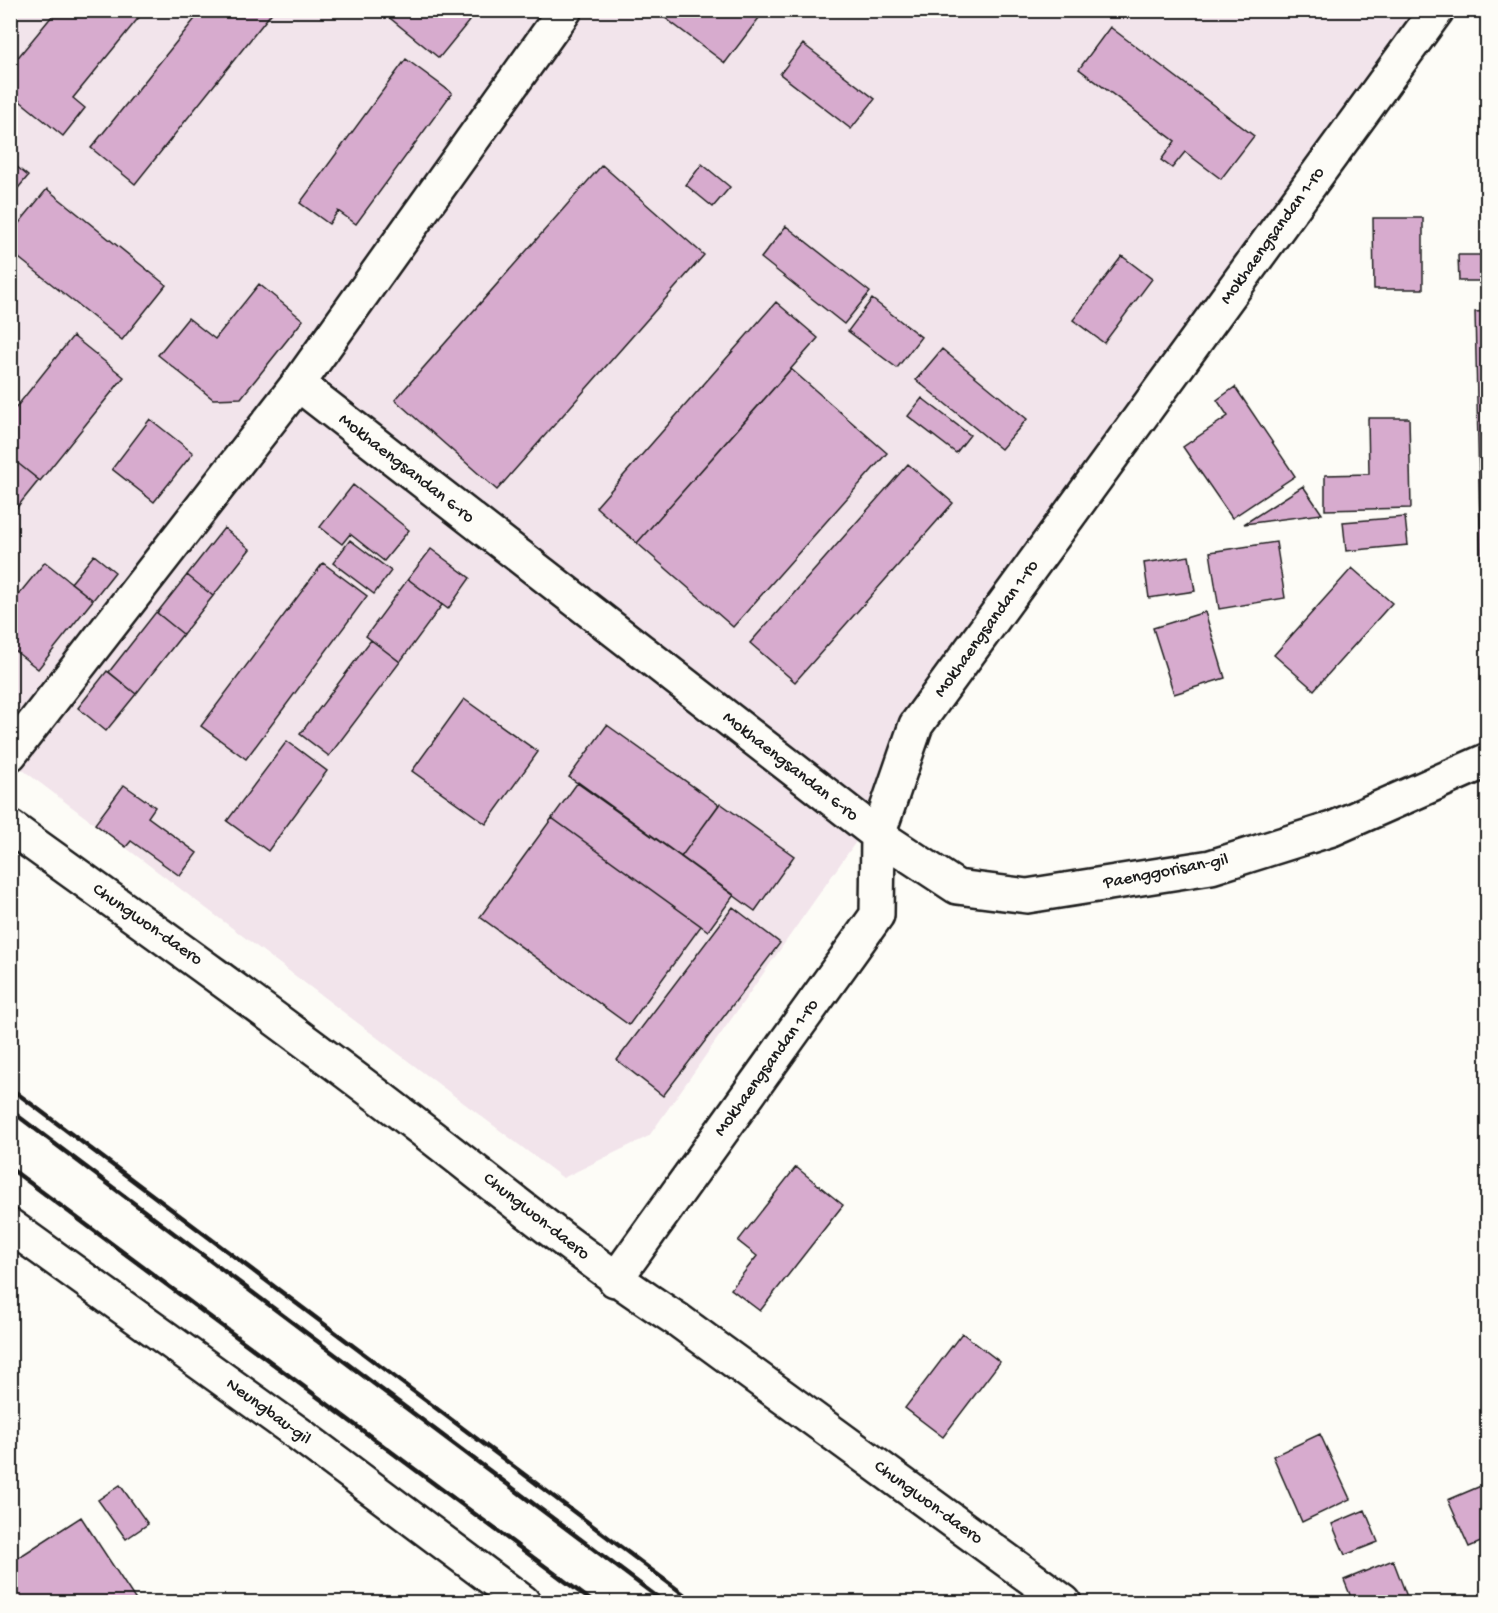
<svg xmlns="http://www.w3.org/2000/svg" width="1498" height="1613" font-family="'Gochi Hand',sans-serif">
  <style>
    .built { fill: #f2e4eb }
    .building { fill: #d7abce; stroke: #1c1c1c; stroke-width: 1.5 }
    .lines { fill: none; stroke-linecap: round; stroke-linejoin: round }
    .minor-casing { stroke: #1c1c1c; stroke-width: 38 }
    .minor { stroke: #fdfcf7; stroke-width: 33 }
    .rail { stroke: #1c1c1c; stroke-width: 4.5 }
    .labels { text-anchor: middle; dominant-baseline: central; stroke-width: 5; stroke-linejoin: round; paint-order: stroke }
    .street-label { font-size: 18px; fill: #1c1c1c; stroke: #fdfcf7 }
  </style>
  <rect width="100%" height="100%" fill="#fdfcf7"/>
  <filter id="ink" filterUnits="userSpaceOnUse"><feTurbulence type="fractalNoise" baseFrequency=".0167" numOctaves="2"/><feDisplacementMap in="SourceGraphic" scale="12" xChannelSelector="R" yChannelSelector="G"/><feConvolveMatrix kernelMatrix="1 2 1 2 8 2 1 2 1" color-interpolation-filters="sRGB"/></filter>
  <g filter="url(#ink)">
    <!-- built -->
    <path class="built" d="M10,11H1440L649,1136L563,1178L11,761Z"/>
    <!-- building -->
    <path class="building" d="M57,10H145L73,98L85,108L63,136L10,93V67Z
      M202,10H274L135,184L91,148Z
      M380,10H478L439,58Z
      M662,10H765L725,63L660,14Z
      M1110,27L1254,136L1221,179L1185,152L1172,168L1161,160L1175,141L1079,69Z
      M803,44L875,99L851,129L780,74Z
      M406,59L452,93L356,224L338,211L329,224L300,203Z
      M10,161L28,176L10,198Z
      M702,164L730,187L713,207L686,185Z
      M602,165L704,255L497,490L395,400Z
      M47,189L166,285L122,340L10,251V234Z
      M1373,218H1423V289H1374Z
      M786,226L870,292L844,324L761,258Z
      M1458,255H1488V281H1459Z
      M1122,256L1152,279L1104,343L1073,320Z
      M259,284L303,320L241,398L213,399L158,355L188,318L215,339Z
      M872,299L921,337L897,368L848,331Z
      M776,302L818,338L637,543L596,507Z
      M1488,311V573H1481L1475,312Z
      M73,336L124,377L40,481L10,457V415Z
      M942,349L1027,419L1001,449L916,380Z
      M791,369L887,453L733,627L637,543Z
      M1235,387L1295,476L1232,518L1183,447L1228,416L1217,400Z
      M922,398L970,435L956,453L908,416Z
      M1368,418H1409L1411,508L1325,510V475L1369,474Z
      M150,419L193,453L154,502L112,469Z
      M10,457L39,480L10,516Z
      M908,464L953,503L795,682L750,643Z
      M353,485L409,530L384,561L350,534L342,544L320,527Z
      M1303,486L1322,514L1244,524Z
      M1405,517L1408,545L1346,551L1343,522Z
      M224,528L250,549L213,596L187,575Z
      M350,540L391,571L374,594L333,563Z
      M1276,542L1285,598L1219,609L1210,552Z
      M431,549L470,578L448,609L408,579Z
      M94,555L115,572L93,600L71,583Z
      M1189,556L1195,591L1149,598L1144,563Z
      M45,562L93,600L38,669L10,647V605Z
      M323,563L367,596L246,759L201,726Z
      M1352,568L1392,603L1314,690L1274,655Z
      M187,575L213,596L183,634L157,613Z
      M408,579L442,605L400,662L366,636Z
      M156,612L183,634L136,694L109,672Z
      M1205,612L1225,678L1174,694L1153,628Z
      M371,640L400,662L329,756L300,734Z
      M107,671L136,694L106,731L78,708Z
      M464,699L538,752L486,824L412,771Z
      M607,725L719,805L681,857L569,777Z
      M287,741L327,771L268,851L227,821Z
      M578,782L734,895L708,931L552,818Z
      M124,785L155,807L148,817L197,853L180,876L131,841L126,847L95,824Z
      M720,803L794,856L755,911L681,857Z
      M552,818L701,926L629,1025L480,917Z
      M733,907L780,943L663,1096L617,1060Z
      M796,1167L843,1205L760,1311L731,1289L757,1256L738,1241Z
      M962,1333L1000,1362L943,1437L905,1408Z
      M1320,1434L1350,1499L1302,1522L1273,1456Z
      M1488,1483V1539L1469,1547L1448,1500Z
      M120,1485L148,1524L126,1539L98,1500Z
      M1365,1510L1378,1542L1345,1555L1332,1524Z
      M81,1517L137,1602H10V1563Z
      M1393,1560L1409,1602H1353L1344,1580Z"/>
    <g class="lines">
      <!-- minor casing -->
      <g class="minor-casing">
        <path id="minor" d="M565,10L298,384L878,835L957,887L1027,896L1211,867L1332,829L1488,760
          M10,754L298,384
          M10,827C141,921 271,1014 399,1112C491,1182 581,1258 678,1320L1064,1602
          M10,1226L299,1434L523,1602
          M615,1280L877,915L878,835L916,725L1437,10"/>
      </g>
      <!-- minor -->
      <use href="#minor" class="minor"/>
      <!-- rail -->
      <path class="rail" d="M10,1088L694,1602
        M10,1110L664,1602
        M10,1168L593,1602"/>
    </g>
  </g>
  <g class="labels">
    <!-- street labels -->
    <g class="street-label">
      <text transform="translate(1273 236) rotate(-54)">Mokhaengsandan 1-ro</text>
      <text transform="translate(406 469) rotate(38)">Mokhaengsandan 6-ro</text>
      <text transform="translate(987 629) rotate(-54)">Mokhaengsandan 1-ro</text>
      <text transform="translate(790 767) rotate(38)">Mokhaengsandan 6-ro</text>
      <text transform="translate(1166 872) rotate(-11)">Paenggorisan-gil</text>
      <text transform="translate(147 925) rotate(35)">Chungwon-daero</text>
      <text transform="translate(767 1068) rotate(-54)">Mokhaengsandan 1-ro</text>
      <text transform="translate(536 1217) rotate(38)">Chungwon-daero</text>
      <text transform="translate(268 1412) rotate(36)">Neungbau-gil</text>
      <text transform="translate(928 1503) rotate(36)">Chungwon-daero</text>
    </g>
  </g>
  <!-- margin -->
  <rect width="1498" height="1613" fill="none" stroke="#fdfcf7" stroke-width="36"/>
  <rect x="18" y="18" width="1462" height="1577" fill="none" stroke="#1c1c1c" stroke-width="2" filter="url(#ink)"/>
</svg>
